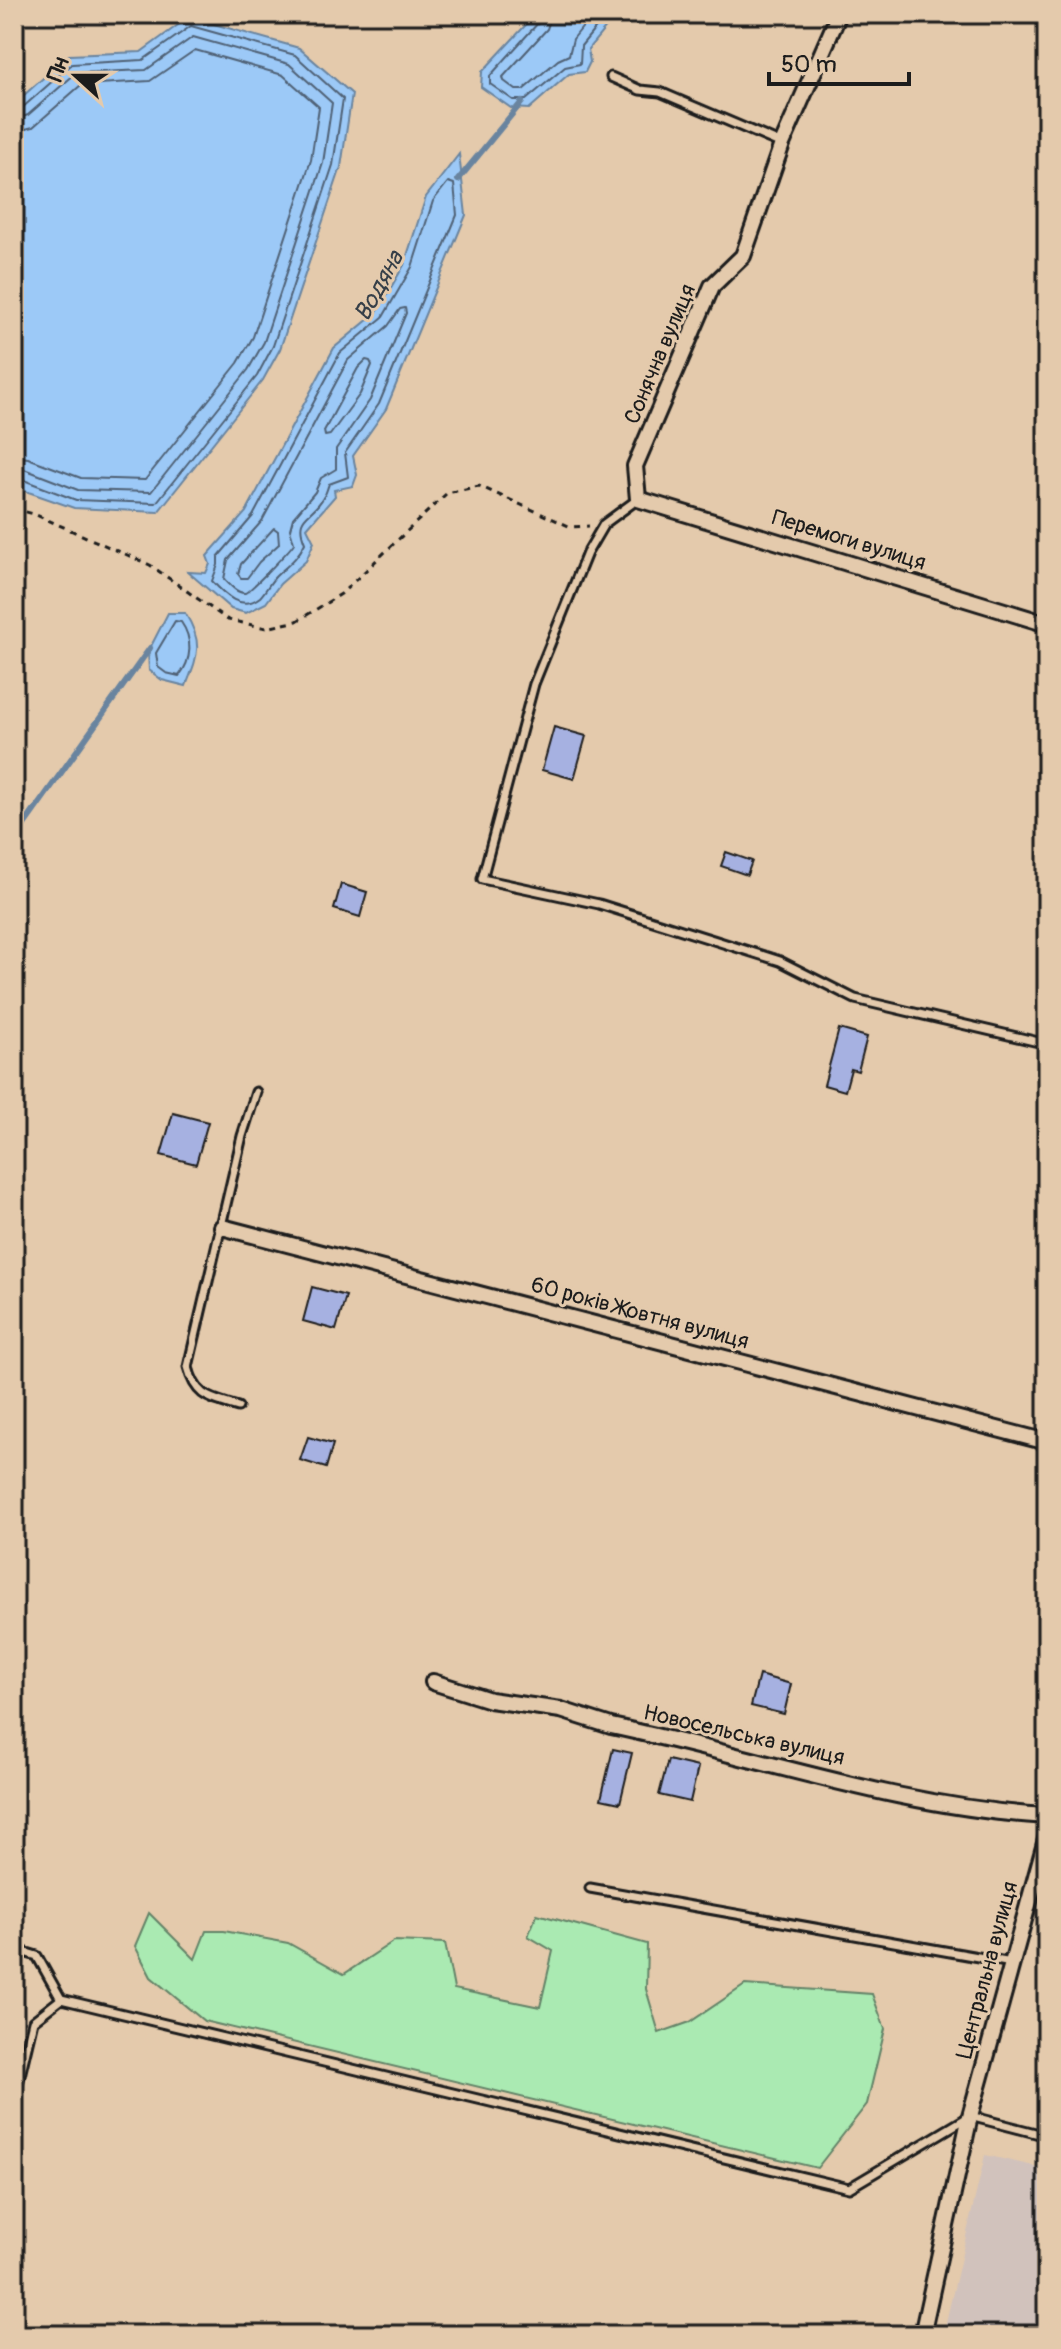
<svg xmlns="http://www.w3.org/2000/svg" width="1061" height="2349" font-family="Pangolin,sans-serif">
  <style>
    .built { fill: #d1c2bc }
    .green { fill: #aaeab2; stroke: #638367; stroke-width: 2 }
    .water { fill: #9cc9f7; stroke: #69849f; stroke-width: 2 }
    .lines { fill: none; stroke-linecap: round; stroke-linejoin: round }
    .shore { stroke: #4f6174; stroke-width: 2 }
    .stream { stroke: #69849f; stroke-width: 6 }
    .building { fill: #a6b1e1; stroke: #1c1c1c; stroke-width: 2 }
    .lane-casing { stroke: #1c1c1c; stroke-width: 13 }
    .street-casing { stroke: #1c1c1c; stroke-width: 20 }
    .path { stroke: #1c1c1c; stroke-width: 3; stroke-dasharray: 6 6; stroke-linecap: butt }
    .lane { stroke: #e4caac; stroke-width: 7 }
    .street { stroke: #e4caac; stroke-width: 14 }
    .labels { text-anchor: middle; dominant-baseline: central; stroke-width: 6; stroke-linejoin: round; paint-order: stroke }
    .street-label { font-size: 22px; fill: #1c1c1c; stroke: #e4caac }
    .water-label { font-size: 24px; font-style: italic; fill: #363f48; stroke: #e4caac }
  </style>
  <rect width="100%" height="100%" fill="#e4caac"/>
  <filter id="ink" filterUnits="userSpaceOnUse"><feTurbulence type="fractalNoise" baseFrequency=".0125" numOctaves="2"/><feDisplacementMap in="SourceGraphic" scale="16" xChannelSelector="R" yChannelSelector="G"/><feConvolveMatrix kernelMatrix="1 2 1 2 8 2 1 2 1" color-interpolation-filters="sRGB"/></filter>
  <g filter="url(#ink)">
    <polygon class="built" points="985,2155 1047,2169 1047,2335 943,2335"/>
    <polygon class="green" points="149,1913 195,1959 206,1931 224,1931 288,1943 344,1974 394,1941 445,1943 454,1989 540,2007 553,1951 528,1936 537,1914 647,1944 646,1989 659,2033 690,2022 745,1985 872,1994 885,2029 867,2104 817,2168 204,2021 151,1977 135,1946"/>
    <g class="water">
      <polygon points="536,14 617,14 588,49 590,62 585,72 569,74 529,109 511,108 481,87 482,72"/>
      <polygon points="189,17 299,48 352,94 341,167 280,349 263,380 158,512 74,508 14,487 14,104 69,55 141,52"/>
      <polygon points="459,154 466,215 386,409 353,456 357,475 353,486 334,490 335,496 307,528 314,542 306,561 280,584 266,603 246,613 231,609 188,572 206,573 210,564 207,556 246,512 334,348 376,313 404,265 426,197"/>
      <path d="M 168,613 L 185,613 C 204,643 198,655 186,686 L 162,680 L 149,670 L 148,652 Z"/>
    </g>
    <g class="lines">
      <g class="shore">
        <polyline points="542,14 539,22 490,76 490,84 513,100 526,100 565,67 580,64 581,46 607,14"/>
        <polyline points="552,14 547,29 503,77 504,81 516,90 523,90 558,60 569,55 573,39 593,14"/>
        <polyline points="14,110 22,108 72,64 143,60 191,26 295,55 343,99 333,165 273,346 257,376 156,503 76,500 21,479 14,479"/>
        <polyline points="14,120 28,115 76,73 146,70 193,37 289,64 332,103 323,163 264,342 248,370 151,492 78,490 24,469 14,468"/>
        <polyline points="14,132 33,127 81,85 150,81 195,50 283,75 319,107 311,160 253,337 238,363 145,480 81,478 28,458 14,456"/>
        <path d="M 448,182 L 454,184 L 457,215 L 379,404 L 345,453 L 348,477 L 329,484 C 327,488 327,492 324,496 C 313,518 293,514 305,543 C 298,558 288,565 276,576 C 270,582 266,591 260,597 C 241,612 225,595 212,581 L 218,565 L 218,557 L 253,516 L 340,353 L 383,317 L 412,267 L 433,201 Z"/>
        <path d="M 405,308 L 406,313 L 370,400 L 336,449 L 336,469 L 321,478 L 315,492 L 293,518 L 290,529 L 294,543 C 292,548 249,592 245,593 C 237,594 229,584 224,579 L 228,560 L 262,521 L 348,360 L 388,326 L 400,309 Z"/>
        <polygon points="366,360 370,361 372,365 360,394 330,435 325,436 324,431 358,368"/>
        <polygon points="274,528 278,531 279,544 259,562 247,578 241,578 238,574 241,564"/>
        <path d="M 175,621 L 181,622 C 193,639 192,660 179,676 L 166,673 L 158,667 L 156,653 Z"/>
      </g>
      <g class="stream">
        <polyline points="458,180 522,102"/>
        <polyline points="14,839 150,648"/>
      </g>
    </g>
    <g class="building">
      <polygon points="554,727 586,736 574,779 542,770"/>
      <polygon points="726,852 752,861 747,875 721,866"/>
      <polygon points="341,884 367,892 360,917 334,909"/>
      <polygon points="839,1029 867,1037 858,1071 851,1069 845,1091 824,1085"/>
      <polygon points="173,1113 208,1122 196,1164 161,1155"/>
      <polygon points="312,1287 346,1296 336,1330 303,1321"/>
      <polygon points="308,1437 333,1444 326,1468 300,1460"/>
      <polygon points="759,1675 791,1684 784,1714 751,1706"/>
      <polygon points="613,1749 632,1753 620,1803 601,1799"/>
      <polygon points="668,1760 698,1767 690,1802 659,1795"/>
    </g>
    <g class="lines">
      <defs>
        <g id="lane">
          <polyline points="611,77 640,90 660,92 782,144"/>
          <polyline points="638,499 604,524 587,553 534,684 482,879 599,904 780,961 855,999 1047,1044"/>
          <polyline points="1044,750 1047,750"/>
          <path d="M 238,1407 C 210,1398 196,1398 188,1367 L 242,1136 L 256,1092"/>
          <polyline points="590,1888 1012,1963"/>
          <polyline points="14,1949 37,1956 61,1999"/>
          <polyline points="14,2101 33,2021 61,1999 849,2188 970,2116 1047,2136"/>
        </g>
        <g id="street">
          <polyline points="839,14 782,144 743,256 712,286 635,466 638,499 1047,624"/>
          <polyline points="222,1227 1047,1442"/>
          <path d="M 433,1682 L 490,1700 L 561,1710 L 611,1726 C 756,1756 899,1808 1047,1816"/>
          <polyline points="922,2335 970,2116 1047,1836"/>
        </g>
      </defs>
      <use href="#lane" class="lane-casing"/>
      <use href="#street" class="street-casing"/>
      <polyline class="path" points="14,509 34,514 150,565 228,620 267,628 297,621 341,594 447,493 479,486 571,527 589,526"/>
      <use href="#lane" class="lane"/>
      <use href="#street" class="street"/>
    </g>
  </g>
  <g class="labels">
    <g class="street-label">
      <text transform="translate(660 354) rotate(-67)">Сонячна вулиця</text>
      <text transform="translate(849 540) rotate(17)">Перемоги вулиця</text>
      <text transform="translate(640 1313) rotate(15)">60 років Жовтня вулиця</text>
      <text transform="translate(744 1735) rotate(13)">Новосельська вулиця</text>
      <text transform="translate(987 1970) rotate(-75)">Центральна вулиця</text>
    </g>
    <g class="water-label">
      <text transform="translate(379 286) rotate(-61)">Водяна</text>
    </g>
  </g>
  <rect width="1061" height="2349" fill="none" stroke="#e4caac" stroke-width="48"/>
  <rect x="24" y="24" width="1013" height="2301" fill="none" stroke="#1c1c1c" stroke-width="3" filter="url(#ink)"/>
  <g transform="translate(76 76) rotate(291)" stroke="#e4caac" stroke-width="6" paint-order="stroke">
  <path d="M0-6L14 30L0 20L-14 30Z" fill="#1c1c1c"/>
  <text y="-12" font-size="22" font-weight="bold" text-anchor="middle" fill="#1c1c1c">Пн</text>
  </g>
  <path d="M769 72v12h140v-12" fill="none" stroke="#1c1c1c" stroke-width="4"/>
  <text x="781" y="72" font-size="24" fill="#1c1c1c" stroke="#e4caac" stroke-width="6" paint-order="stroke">50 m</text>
</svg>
